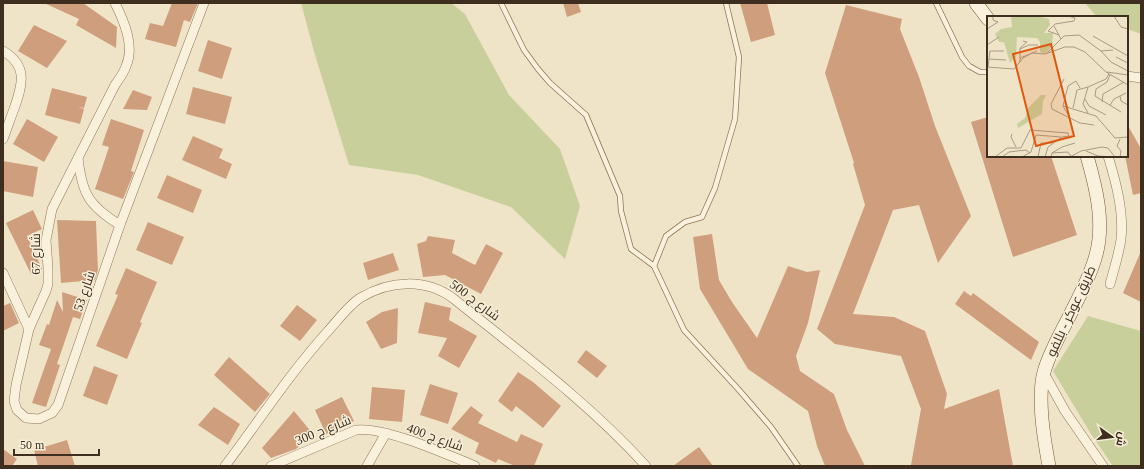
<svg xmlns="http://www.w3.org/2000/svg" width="1144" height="469" font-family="'Times New Roman',Cairo,serif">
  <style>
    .green { fill: #c9cf9b }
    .building { fill: #cf9f7d }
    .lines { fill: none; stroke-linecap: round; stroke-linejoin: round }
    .lane-casing { stroke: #8d765c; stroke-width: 6 }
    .street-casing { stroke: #8d765c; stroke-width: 10 }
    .secondary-casing { stroke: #6f573f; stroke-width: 14 }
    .lane { stroke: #faf1dc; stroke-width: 4.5 }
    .street { stroke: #faf1dc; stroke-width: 9 }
    .secondary { stroke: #faf1dc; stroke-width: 13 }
    .labels { text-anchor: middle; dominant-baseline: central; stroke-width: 3; stroke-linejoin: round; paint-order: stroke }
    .street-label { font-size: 13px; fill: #3d2e20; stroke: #f7eed8 }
    .inset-road { fill: none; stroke: #a89b85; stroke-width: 1 }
    .view { fill: #df570d; fill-opacity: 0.15; stroke: #df570d; stroke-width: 2 }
    .inset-edge { fill: none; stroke: #3d2e20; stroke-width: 2 }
  </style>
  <rect width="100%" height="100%" fill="#f0e4c8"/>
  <g class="green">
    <polygon points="301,3 451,3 465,14 509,95 560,149 580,206 565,259 511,207 418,175 349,165 315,55"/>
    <polygon points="1085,3 1141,3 1141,34 1127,29 1127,17 1097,17"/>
    <polygon points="1088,316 1141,331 1141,466 1113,466 1091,434 1053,371"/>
  </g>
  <g class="building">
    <polygon points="44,3 83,3 117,27 116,48 76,25 79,19"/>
    <polygon points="172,3 198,3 190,22 184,20 176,47 145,39 150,23 163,26"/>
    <polygon points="563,3 578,3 581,12 567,17"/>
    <polygon points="740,3 767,3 775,35 751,42"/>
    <polygon points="846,5 902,19 900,29 919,77 935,126 971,216 938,263 919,205 893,210 853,314 894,317 925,331 947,394 944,409 999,389 1013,466 911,465 921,409 901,356 835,344 817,329 865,205 853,164 854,163 825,73"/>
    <polygon points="34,25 67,41 47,68 18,51"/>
    <polygon points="208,40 232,48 222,79 198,71"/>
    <polygon points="193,87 232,97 225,124 186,114"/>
    <polygon points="52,88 87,97 84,108 78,107 84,109 80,124 45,115"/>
    <polygon points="133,90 152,97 147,110 123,109"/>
    <polygon points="988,117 988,156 1051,156 1077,235 1013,257 971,122"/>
    <polygon points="27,119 58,137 44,162 13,144"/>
    <polygon points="111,119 144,130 131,171 134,172 123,199 95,189 109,147 102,145"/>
    <polygon points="1127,124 1140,147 1141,150 1141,193 1133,195 1125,156 1127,156"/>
    <polygon points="193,136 223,149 219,158 232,164 226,179 182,160"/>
    <polygon points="3,161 38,167 33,197 3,191"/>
    <polygon points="167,175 202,190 193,213 157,198"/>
    <polygon points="33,210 42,229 27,236 42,269 31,274 6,223"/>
    <polygon points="57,220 96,221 98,270 95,280 61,283"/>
    <polygon points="148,222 184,237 172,265 136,250"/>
    <polygon points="712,234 719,280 732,302 757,338 788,266 807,272 820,270 808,323 796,356 800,371 834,394 847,430 865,466 825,466 817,446 808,411 748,369 700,289 693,237"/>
    <polygon points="428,236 455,240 452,253 475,265 486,244 503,253 481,294 445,275 423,277 417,244 426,241"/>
    <polygon points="1141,251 1141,302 1123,293"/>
    <polygon points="393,253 399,270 368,280 363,263"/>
    <polygon points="126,268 157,282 140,322 142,323 127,359 96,346 118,295 115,294"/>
    <polygon points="964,291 971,296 973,293 1039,342 1031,360 955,304"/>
    <polygon points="62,292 87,300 80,319 73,317 57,364 60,365 46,407 32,403 51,349 39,345 47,324 49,325 57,300 63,312"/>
    <polygon points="425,302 451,308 449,320 477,336 459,368 438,356 447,338 418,333"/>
    <polygon points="10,303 19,323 3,331 3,306"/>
    <polygon points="297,305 317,320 300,341 280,326"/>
    <polygon points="398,308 397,343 381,349 366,322 382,312"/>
    <polygon points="586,350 607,366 597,378 577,362"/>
    <polygon points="229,357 270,394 255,412 214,375"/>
    <polygon points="94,366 118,375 107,405 83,396"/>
    <polygon points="518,372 533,382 561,406 543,428 516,406 512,412 498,401"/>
    <polygon points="430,384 458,393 448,424 420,415"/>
    <polygon points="372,387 405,390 402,422 369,419"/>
    <polygon points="342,397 354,421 326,434 315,410"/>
    <polygon points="471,406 483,415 478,423 517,442 521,434 543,444 534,466 515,466 498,459 496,463 475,453 479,443 451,429"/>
    <polygon points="214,407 240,424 228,445 198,425"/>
    <polygon points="294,411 313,434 296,449 271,458 262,448"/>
    <polygon points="67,440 75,466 38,466 34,450"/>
    <polygon points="699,447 713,466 673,466"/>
    <polygon points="3,449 17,459 12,466 3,466"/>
  </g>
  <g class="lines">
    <defs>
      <g id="lane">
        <polyline points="501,3 524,50 538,69 550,83 586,115 620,196 621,211 631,249 654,266"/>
        <polyline points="726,3 739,57 735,119 715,188 702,217 685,222 666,236 654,266 684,330 739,390 771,427 798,466"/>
        <polyline points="936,3 962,57 969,66 980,72 988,72"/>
      </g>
      <g id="street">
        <path d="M 3,51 C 29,66 22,86 14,109 C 10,119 7,129 3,139"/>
        <polyline points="1127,76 1141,78"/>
        <path d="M 1108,156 C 1116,182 1124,212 1121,239 C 1119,254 1114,269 1110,284"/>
        <path d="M 78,158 C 82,194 89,206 120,225"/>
        <polyline points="3,273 29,329 16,385 14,401 17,410 26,418 39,419 52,413 58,405 120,225 204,3"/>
        <path d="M 29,329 L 46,291 L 48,284 L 48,268 L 46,240 L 52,209 L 115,85 C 119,79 124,73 126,66 C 135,46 124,21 115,3"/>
        <polyline points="1044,373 1065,411 1103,466"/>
        <path d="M 225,466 C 259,421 290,373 328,331 C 338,320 348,306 360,298 C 390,280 426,278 454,299 C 520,352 589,403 646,466"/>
        <path d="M 271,466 L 356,430 C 384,426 448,455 475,466"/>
        <polyline points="367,466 386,433"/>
      </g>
      <g id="secondary">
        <polyline points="976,3 988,19"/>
        <path d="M 1049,466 C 1044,439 1037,399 1044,372 C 1049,354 1059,336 1068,319 C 1078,298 1090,278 1096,255 C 1105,223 1096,187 1087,156"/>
      </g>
    </defs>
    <use href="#lane" class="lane-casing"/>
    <use href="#street" class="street-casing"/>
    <use href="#secondary" class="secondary-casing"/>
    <use href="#lane" class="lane"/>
    <use href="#street" class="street"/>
    <use href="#secondary" class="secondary"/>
  </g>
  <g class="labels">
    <g class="street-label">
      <text transform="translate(35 254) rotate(-90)">شارع 67</text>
      <text transform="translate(84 291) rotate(-71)">شارع 53</text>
      <text transform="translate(475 300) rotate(37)">شارع ج 500</text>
      <text transform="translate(1071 311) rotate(-65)">طريق عوكر - بللفو</text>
      <text transform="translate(323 430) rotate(-22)">شارع ج 300</text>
      <text transform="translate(435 437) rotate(20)">شارع ج 400</text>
    </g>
  </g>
  <g transform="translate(987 16)">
    <rect width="141" height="141" fill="#f0e4c8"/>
    <path d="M 24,0 L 50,0 L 62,3 L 63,9 L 57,17 L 66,17 L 65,30 L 58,38 L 53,36 L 53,26 L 50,22 L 30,21 L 29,41 L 23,47 L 17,26 L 12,26 L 8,18 L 14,13 L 25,11 ZM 54,79 L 59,79 L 56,85 L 55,98 L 31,112 L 30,108 L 38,102 L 41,92 Z" fill="#c9cf9b"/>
    <path class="inset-road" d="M 127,0 L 134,11 L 141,13M 67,10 L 74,23M 0,13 L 11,6 L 6,4 L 6,0M 72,19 L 61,15 L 68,8 L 87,5 L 88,2 L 81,0M 106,20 L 141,40M 0,29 L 12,21M 33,33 L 42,29 L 51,29M 126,34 L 114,35 L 124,46 L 141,55M 59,38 L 77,20 L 92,19 L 114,35M 129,41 L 141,47M 33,42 L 50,35M 2,43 L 19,44M 33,46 L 33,32 L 40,26 L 36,25M 0,51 L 27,53 L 36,42 L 45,37 L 58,38 L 78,31 L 87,31 L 98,36 L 119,56 L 141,69M 1,51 L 3,35 L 17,35M 120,56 L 141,59M 123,59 L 120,66 L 109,73 L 108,80 L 134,96M 77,63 L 64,88 L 65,93 L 93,107 L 107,109M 133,80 L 134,85 L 141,89M 98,83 L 102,90 L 119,99M 115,86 L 116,78 L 137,66M 123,89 L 127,83 L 139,77M 76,90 L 109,100 L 128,122 L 141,121M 76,90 L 81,70 L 89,65 L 93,72M 76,90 L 83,102M 86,92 L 90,74 L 101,71M 101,97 L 96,88 L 101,71 L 119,63 L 122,58M 25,118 L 24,121 L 29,131M 133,123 L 130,130 L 134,135 L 133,141M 99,135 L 111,140 L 125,141M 65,137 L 81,136 L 84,140M 8,141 L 20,132 L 34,132 L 43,114 L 81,117 L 82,120 L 75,121 L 61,131 L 58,141M 15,141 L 22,136 L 39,134 L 43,137M 35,141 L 44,136 L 49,119 L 74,121M 51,141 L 54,127 L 66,127M 64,141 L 65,137 L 75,131 L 88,127M 83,141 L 94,135 L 115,131 L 121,132 L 128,141"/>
    <path class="view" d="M 64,28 L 87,120 L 49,130 L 26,38 Z"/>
    <rect width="141" height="141" class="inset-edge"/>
  </g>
  <rect width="1144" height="469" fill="none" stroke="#3d2e20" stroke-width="8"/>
  <g transform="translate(1112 437) rotate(104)" stroke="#f7eed8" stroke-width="3" paint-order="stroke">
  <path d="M0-3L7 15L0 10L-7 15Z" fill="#3d2e20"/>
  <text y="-6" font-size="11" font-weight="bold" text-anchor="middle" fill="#3d2e20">ش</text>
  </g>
  <path d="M14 449v6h85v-6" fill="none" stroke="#3d2e20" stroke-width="2"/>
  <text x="20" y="449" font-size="12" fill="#3d2e20" stroke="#f7eed8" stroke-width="3" paint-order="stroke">50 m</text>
</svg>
